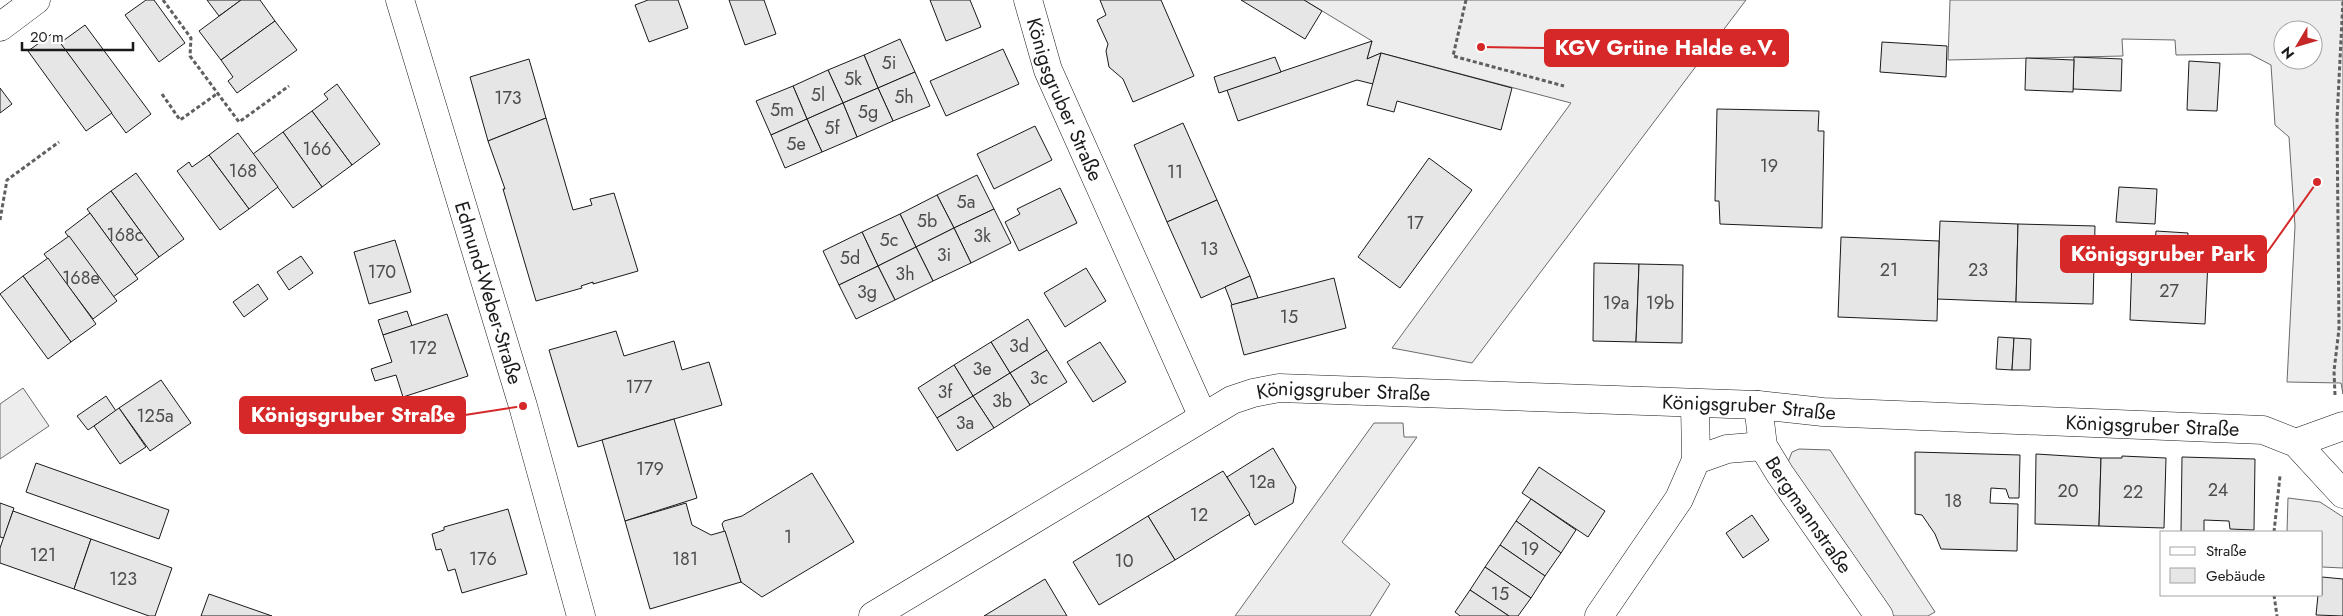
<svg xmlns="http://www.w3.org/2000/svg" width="2343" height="616" font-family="Jost,sans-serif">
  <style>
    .built { fill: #ededed; stroke: #6a6a6a; fill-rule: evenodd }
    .building { fill: #e6e6e6; stroke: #1a1a1a }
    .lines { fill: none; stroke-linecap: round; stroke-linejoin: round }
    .minor-casing { stroke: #1a1a1a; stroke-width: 29 }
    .path { stroke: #5f5f5f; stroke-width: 3; stroke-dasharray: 4 2.5; stroke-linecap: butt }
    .minor { stroke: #fff; stroke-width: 28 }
    .labels { text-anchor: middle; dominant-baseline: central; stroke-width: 4; stroke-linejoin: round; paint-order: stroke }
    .number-label { font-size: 18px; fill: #4d4d4d }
    .street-label { font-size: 20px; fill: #1a1a1a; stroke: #fff }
    .leader { fill: none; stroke: #d62828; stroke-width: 2 }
    .callout-dot { fill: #d62828; stroke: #fff; stroke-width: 2 }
    .callout { fill: #d62828; stroke: #d62828; stroke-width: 2 }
    .callout-label { font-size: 21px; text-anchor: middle; font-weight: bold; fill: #fff }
  </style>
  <rect width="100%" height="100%" fill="#fff"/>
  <g class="built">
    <polygon points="1304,0 1746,0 1472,363 1392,348 1571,103 1381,53 1367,59 1372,41"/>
    <path d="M 1950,0 L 2343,0 L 2343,394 L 2341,383 L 2287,382 L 2295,226 L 2289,137 L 2275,125 L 2271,65 L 2250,54 L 2176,55 L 2175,40 L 2122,39 L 2123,56 L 1948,60 ZM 2283,30 L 2313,30 L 2313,60 L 2283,60 Z"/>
    <polygon points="23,388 49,426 0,459 0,404"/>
    <polygon points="1374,423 1403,423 1404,437 1417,437 1342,542 1390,584 1370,616 1235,616"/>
    <polygon points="1799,449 1830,450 1935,612 1928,616 1891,616 1788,462 1792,452"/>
    <polygon points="2288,498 2320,502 2343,517 2343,568 2322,567 2322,532 2287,532"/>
  </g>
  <g class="building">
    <polygon points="146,0 154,0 185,43 159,62 125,15"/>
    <polygon points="207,0 241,0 219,16"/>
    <polygon points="241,0 260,0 275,21 221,60 199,31"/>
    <polygon points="648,0 678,0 688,28 649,42 635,5"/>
    <polygon points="729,0 764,0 776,34 745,45"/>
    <polygon points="930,0 970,0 981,27 946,41"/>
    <polygon points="1100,0 1161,0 1194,76 1133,102 1123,79 1109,67 1106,51 1108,44 1097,20 1106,15"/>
    <polygon points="1241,0 1304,0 1322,11 1305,39"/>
    <polygon points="275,21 297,50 237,93 228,81 233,77 221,60"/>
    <polygon points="85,25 151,114 126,133 60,43"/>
    <polygon points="53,33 112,113 86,131 28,51"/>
    <polygon points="900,39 915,72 878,88 864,55"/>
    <polygon points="1372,41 1367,59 1381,53 1373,84 1357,80 1238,121 1227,90"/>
    <polygon points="1882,42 1947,46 1946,77 1880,72"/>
    <polygon points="1003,49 1019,84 946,116 930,81"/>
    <polygon points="1381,53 1512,88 1501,130 1397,101 1394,112 1367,105"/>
    <polygon points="864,55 878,88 843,103 828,70"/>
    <polygon points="1275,57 1281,72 1219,93 1214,77"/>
    <polygon points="2074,57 2122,59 2121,91 2073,89"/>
    <polygon points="2026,58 2074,60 2073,92 2025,90"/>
    <polygon points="529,59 546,118 488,141 470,77"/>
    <polygon points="2189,61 2220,63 2217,111 2187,110"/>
    <polygon points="828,70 843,103 807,119 793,86"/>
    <polygon points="915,72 930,106 893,121 878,88"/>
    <polygon points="337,84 380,144 352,165 312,111 328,99 324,94"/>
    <polygon points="793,86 807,119 771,135 756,101"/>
    <polygon points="0,88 12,104 0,113"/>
    <polygon points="878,88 893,121 857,137 843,103"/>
    <polygon points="843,103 857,137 822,152 807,119"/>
    <polygon points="1717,109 1819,111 1818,131 1824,131 1822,228 1720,224 1719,201 1715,201"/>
    <polygon points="312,111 352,165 322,187 283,132"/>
    <polygon points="546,118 573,210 592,205 590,199 614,193 638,271 593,284 593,282 581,286 582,288 536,301 503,189 505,189 488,141"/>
    <polygon points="807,119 822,152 785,168 771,135"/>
    <polygon points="1183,123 1217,200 1167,222 1134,145"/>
    <polygon points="1035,126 1052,160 994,189 977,154"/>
    <polygon points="283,132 322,187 293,208 253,154"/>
    <polygon points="238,133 278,187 249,209 209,155"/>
    <polygon points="209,155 249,209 220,230 177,171 189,162 192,167"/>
    <polygon points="1429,158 1472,190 1400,288 1358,257"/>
    <polygon points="136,173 184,239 159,257 111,191"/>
    <polygon points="977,175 994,209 954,228 937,195"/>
    <polygon points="2119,187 2157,189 2155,224 2116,222"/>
    <polygon points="1060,188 1077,223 1019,251 1005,222 1020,214 1017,209"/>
    <polygon points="111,191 159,257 135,275 87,209"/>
    <polygon points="937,195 954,228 916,247 900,214"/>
    <polygon points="1217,200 1250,276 1201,298 1167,222"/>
    <polygon points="994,209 1011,243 971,263 954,228"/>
    <polygon points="90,213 138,279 113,297 65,232"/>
    <polygon points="900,214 916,247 878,266 862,232"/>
    <polygon points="1940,221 2018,224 2016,302 1937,299"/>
    <polygon points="2018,224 2095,226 2093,304 2016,302"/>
    <polygon points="954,228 971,263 933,281 916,247"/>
    <polygon points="2156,231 2188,233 2187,260 2154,258"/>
    <polygon points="862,232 878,266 839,285 823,251"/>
    <polygon points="69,236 117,301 93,319 44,254"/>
    <polygon points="1841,237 1939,241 1937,321 1838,317"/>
    <polygon points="395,240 411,292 369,304 354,252"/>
    <polygon points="916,247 933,281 895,300 878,266"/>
    <polygon points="301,256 313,273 289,290 277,272"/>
    <polygon points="48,258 96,324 71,342 23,276"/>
    <polygon points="2132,258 2208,261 2205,324 2130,320"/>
    <polygon points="1594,263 1639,264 1636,342 1593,341"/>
    <polygon points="1639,264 1683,265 1682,343 1636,342"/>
    <polygon points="878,266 895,300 856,319 839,285"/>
    <polygon points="1086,268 1106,301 1065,327 1044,293"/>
    <polygon points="23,276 71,342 48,359 0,294"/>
    <polygon points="1250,276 1258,298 1232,305 1225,287"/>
    <polygon points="1334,278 1346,328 1244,355 1231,305"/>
    <polygon points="258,284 268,299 244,317 233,302"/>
    <polygon points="407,311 412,326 383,335 378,320"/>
    <polygon points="447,314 468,376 403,397 396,375 375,381 371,369 392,362 383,335"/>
    <polygon points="1028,319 1047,350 1010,373 991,342"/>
    <polygon points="616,331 624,356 674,341 682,370 709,362 722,405 578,447 549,350"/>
    <polygon points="1998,337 2014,338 2012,370 1996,369"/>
    <polygon points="2014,338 2031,339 2030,370 2012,370"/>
    <polygon points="991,342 1010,373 973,396 954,365"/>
    <polygon points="1100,342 1126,382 1093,402 1067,362"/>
    <polygon points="1047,350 1067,382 1030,405 1010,373"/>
    <polygon points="954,365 973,396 937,418 918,388"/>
    <polygon points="1010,373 1030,405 994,428 973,396"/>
    <polygon points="161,380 191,423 150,451 119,408"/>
    <polygon points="106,396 116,411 88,430 77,416"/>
    <polygon points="973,396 994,428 957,451 937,418"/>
    <polygon points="119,408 146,447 120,464 94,426"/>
    <polygon points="674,419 697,498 625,521 602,440"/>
    <polygon points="1273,448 1296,487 1293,503 1255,525 1227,477"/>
    <polygon points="1915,452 2020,455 2019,498 2009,498 2006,489 1991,488 1990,503 2018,504 2017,551 1941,549 1935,534 1922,515 1915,514"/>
    <polygon points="2036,454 2101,458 2099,526 2035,524"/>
    <polygon points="2122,456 2166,458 2164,528 2099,526 2101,458 2122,458"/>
    <polygon points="2182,457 2255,459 2254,530 2230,529 2229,521 2204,520 2204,532 2181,532"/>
    <polygon points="36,463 169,510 159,539 26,492"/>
    <polygon points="1539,467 1605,511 1588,537 1522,493"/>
    <polygon points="1223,471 1250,514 1175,560 1148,516"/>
    <polygon points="812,473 854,542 762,597 741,582 722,524 724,521 742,516"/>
    <polygon points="1531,499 1576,530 1561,553 1516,521"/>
    <polygon points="0,503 14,508 4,538 0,537"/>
    <polygon points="686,503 692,525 711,535 725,531 741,582 650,609 625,521"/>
    <polygon points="508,509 527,574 462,593 455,569 448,571 441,549 436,550 432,534 444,530 444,527"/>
    <polygon points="13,511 91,539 74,589 0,563 0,548"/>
    <polygon points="1752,515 1769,540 1743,558 1726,533"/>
    <polygon points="1148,516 1175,560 1099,605 1073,562"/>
    <polygon points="1516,521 1561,553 1545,576 1500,545"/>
    <polygon points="91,539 172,568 155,616 149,616 74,589"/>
    <polygon points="1500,545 1545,576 1531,598 1485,567"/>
    <polygon points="1485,567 1531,598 1518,616 1509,616 1470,590"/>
    <polygon points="2322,577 2343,579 2343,616 2316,615 2318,595 2322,595"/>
    <polygon points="1045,579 1067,616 984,616"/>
    <polygon points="1470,590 1509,616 1460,616 1455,612"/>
    <polygon points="209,594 272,616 201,616"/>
  </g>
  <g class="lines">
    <defs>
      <g id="minor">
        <path id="s1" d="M 400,0 L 523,406 L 581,616"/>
        <path id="s2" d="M 1028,0 L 1048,70 L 1203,417"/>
        <polyline points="0,27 36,0"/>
        <path id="s3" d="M 1758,405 L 1763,446 L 1780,474 L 1879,616"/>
        <polyline points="2296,443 2343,426"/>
        <polyline points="1696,460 1727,449 1763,446"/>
        <path id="s4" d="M 873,616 L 1232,400 L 1253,393 L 1279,388 L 1758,405 L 1823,412 L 2263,430 L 2296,443 L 2343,494"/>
        <polyline points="1599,616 1679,499 1696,460 1695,404"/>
      </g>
    </defs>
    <use href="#minor" class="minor-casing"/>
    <g class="path">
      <polyline points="163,0 191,38 190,56 239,122 289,86"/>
      <polyline points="1466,0 1453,56 1564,86"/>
      <polyline points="162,94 180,120 218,93"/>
      <polyline points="0,220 7,180 59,142"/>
      <polyline points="2335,395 2334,371 2339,329 2337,119 2343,0"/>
      <polyline points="2274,532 2280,476"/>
      <polyline points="2274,595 2277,616"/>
    </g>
    <use href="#minor" class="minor"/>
  </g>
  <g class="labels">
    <g class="number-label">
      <text x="889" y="63">5i</text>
      <text x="853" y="79">5k</text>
      <text x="818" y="95">5l</text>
      <text x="904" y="97">5h</text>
      <text x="508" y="98">173</text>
      <text x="782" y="110">5m</text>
      <text x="868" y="112">5g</text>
      <text x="832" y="128">5f</text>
      <text x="796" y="144">5e</text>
      <text x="317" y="149">166</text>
      <text x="1769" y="166">19</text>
      <text x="243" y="171">168</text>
      <text x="1175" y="172">11</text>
      <text x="966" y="202">5a</text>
      <text x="927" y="221">5b</text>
      <text x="1415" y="223">17</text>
      <text x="125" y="235">168c</text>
      <text x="982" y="236">3k</text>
      <text x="889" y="240">5c</text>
      <text x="1209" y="249">13</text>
      <text x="944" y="255">3i</text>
      <text x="850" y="258">5d</text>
      <text x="1889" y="270">21</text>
      <text x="1978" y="270">23</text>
      <text x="382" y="272">170</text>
      <text x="905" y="274">3h</text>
      <text x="81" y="278">168e</text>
      <text x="2169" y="291">27</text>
      <text x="867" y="292">3g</text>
      <text x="1616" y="303">19a</text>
      <text x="1660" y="303">19b</text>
      <text x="1289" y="317">15</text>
      <text x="1019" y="346">3d</text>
      <text x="423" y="348">172</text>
      <text x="982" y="369">3e</text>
      <text x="1039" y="378">3c</text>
      <text x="639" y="387">177</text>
      <text x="945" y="392">3f</text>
      <text x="1002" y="401">3b</text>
      <text x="155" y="416">125a</text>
      <text x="965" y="423">3a</text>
      <text x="650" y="469">179</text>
      <text x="1262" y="482">12a</text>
      <text x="2218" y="490">24</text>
      <text x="2068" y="491">20</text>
      <text x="2133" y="492">22</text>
      <text x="1953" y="501">18</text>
      <text x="1199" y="515">12</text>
      <text x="788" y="537">1</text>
      <text x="1530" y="549">19</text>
      <text x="43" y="555">121</text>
      <text x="483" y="559">176</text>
      <text x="685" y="559">181</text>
      <text x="1124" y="561">10</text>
      <text x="123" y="579">123</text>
      <text x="1500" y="594">15</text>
    </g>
    <g class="street-label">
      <text stroke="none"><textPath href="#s2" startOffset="106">Königsgruber Straße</textPath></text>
      <text stroke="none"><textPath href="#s1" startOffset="306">Edmund-Weber-Straße</textPath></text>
      <text stroke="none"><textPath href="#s4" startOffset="532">Königsgruber Straße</textPath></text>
      <text stroke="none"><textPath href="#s4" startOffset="938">Königsgruber Straße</textPath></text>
      <text stroke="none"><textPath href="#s4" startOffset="1342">Königsgruber Straße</textPath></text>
      <text stroke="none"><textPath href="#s3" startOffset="124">Bergmannstraße</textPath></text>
    </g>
  </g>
  <path class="leader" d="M1481 47L1545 48M2317 182L2266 254M523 406L465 415"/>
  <g class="callout-dot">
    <circle cx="1481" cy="47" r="5"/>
    <circle cx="2317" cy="182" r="5"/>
    <circle cx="523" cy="406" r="5"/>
  </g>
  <g class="callout">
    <rect x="1545" y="30" width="243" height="36" rx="5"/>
    <rect x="2061" y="236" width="205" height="36" rx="5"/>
    <rect x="240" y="397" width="225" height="36" rx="5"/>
  </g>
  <g class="callout-label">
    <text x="1666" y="55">KGV Grüne Halde e.V.</text>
    <text x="2163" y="261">Königsgruber Park</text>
    <text x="353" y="422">Königsgruber Straße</text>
  </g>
  <rect x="2160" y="531" width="162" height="65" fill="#ffffff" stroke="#a3a3a3"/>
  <rect x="2170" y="547" width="25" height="8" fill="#ffffff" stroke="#a3a3a3"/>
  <text x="2206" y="556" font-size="15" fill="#1a1a1a">Straße</text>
  <rect x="2170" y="568" width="25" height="15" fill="#e6e6e6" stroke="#a3a3a3"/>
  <text x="2206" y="581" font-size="15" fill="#1a1a1a">Gebäude</text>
  <g transform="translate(2298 45) rotate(232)"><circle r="24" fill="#ffffff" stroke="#a3a3a3"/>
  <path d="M0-4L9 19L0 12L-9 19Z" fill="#c62828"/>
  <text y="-8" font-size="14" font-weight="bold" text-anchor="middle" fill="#1a1a1a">N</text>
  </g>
  <path d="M22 42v8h111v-8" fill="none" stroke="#1a1a1a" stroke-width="2.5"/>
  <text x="30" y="42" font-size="15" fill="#1a1a1a" stroke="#ffffff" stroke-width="4" paint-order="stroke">20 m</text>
</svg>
